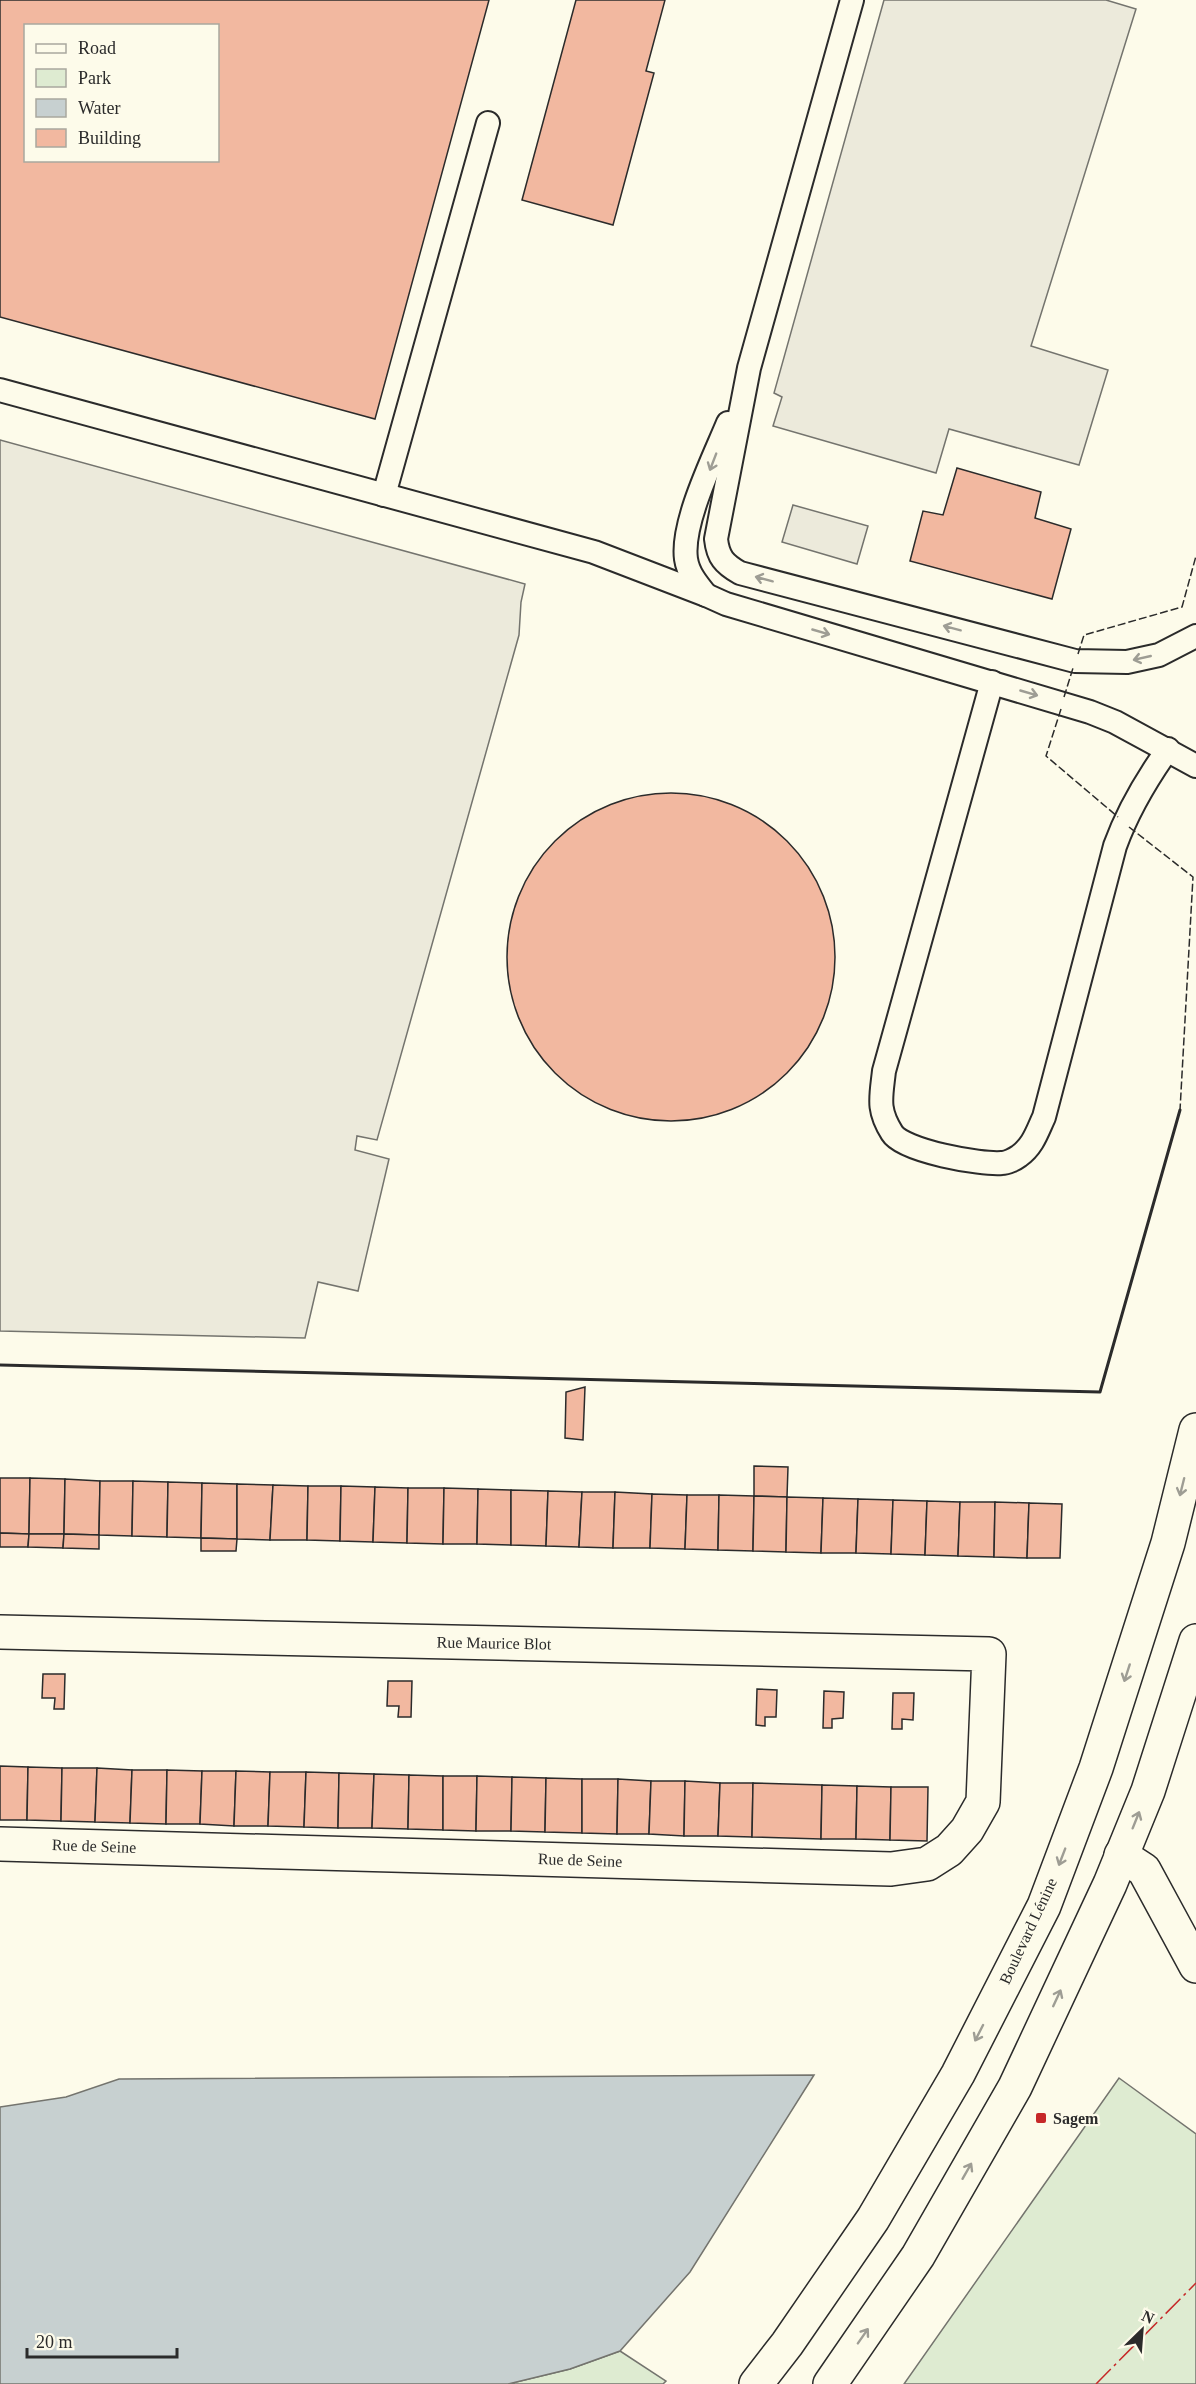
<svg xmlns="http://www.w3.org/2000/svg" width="1196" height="2384" font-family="Georgia,serif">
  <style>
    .green { fill: #deebd1; stroke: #74746e; stroke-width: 1.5 }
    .parking { fill: #eceadb; stroke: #74746e; stroke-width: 1.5 }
    .water { fill: #c7d0d0; stroke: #74746e; stroke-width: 1.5 }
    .building { fill: #f2b8a0; stroke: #2b2b2b; stroke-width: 1.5; fill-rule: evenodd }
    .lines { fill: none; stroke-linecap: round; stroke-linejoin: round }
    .service-casing { stroke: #2b2b2b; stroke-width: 26 }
    .minor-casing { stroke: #2b2b2b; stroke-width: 36 }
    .primary-casing { stroke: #2b2b2b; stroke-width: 36 }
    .service { stroke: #fdfbea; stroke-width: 22 }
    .minor { stroke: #fdfbea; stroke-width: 33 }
    .primary { stroke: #fdfbea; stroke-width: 33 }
    .fence { stroke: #2b2b2b; stroke-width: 1.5; stroke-dasharray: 8 3; stroke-linecap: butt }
    .wall { stroke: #2b2b2b; stroke-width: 3 }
    .power { stroke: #c62828; stroke-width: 1.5; stroke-dasharray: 21 4.5 3 4.5; stroke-linecap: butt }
    .oneway { stroke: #9e9d94 }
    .poi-dot { fill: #c62828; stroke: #fdfbea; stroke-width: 2 }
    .labels { text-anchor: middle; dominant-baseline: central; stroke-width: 4.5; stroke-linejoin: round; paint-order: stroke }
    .street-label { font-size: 16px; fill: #2b2b2b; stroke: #fdfbea }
    .poi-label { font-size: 16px; font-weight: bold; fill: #2b2b2b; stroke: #fdfbea; text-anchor: start }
  </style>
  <rect width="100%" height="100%" fill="#fdfbea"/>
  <g class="green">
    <polygon points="1119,2078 1196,2134 1196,2384 904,2384"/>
    <polygon points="620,2351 666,2381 663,2384 508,2384 570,2369"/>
  </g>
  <g class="parking">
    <polygon points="884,0 1106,0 1136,9 1031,346 1108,370 1079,465 949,429 936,473 773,426 782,397 774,393"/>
    <polygon points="0,440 525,584 521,602 519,635 377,1140 357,1136 355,1150 389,1159 358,1291 318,1282 305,1338 0,1331"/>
    <polygon points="793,505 868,526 857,564 782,542"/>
  </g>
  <polygon class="water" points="814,2075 690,2272 620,2351 570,2369 508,2384 0,2384 0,2107 66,2097 119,2079"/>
  <g class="building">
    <path d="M 0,0 L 489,0 L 375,419 L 0,317 ZM 26,26 L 218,26 L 218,160 L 26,160 Z"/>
    <polygon points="576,0 665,0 646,71 654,73 613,225 522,200"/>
    <polygon points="957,468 1041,492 1035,518 1071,529 1052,599 910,561 923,511 943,515"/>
    <circle cx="671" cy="957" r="164"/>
    <polygon points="585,1387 583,1440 565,1438 566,1392"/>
    <polygon points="754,1466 788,1467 787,1497 754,1496"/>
    <polygon points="0,1478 30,1478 29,1534 0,1533"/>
    <polygon points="30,1478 65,1479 64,1534 29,1534"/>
    <polygon points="65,1479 100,1481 99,1535 64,1534"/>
    <polygon points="100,1481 133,1481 132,1536 99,1535"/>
    <polygon points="133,1481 168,1482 167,1537 132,1536"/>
    <polygon points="168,1482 202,1483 201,1538 167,1537"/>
    <polygon points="202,1483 237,1484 237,1539 201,1538"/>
    <polygon points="237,1484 273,1485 270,1540 237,1539"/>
    <polygon points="273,1485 308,1486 307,1540 270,1540"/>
    <polygon points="308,1486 341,1486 340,1541 307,1540"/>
    <polygon points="341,1486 375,1487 373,1542 340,1541"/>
    <polygon points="375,1487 408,1488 407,1543 373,1542"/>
    <polygon points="408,1488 444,1488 443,1544 407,1543"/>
    <polygon points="444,1488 478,1489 477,1544 443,1544"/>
    <polygon points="478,1489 511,1490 511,1545 477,1544"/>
    <polygon points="511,1490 548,1491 546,1546 511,1545"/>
    <polygon points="548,1491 582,1492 579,1547 546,1546"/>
    <polygon points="582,1492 615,1492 613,1548 579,1547"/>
    <polygon points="615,1492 652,1494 650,1548 613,1548"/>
    <polygon points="652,1494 687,1495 685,1549 650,1548"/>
    <polygon points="687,1495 719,1495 718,1550 685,1549"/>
    <polygon points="719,1495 754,1496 753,1551 718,1550"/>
    <polygon points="754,1496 787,1497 786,1552 753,1551"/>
    <polygon points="787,1497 823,1498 821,1553 786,1552"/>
    <polygon points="823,1498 858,1499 856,1553 821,1553"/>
    <polygon points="858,1499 893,1500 891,1554 856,1553"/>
    <polygon points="893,1500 927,1501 925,1555 891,1554"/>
    <polygon points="927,1501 960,1502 958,1556 925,1555"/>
    <polygon points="960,1502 995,1502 994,1557 958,1556"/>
    <polygon points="995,1502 1029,1503 1027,1558 994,1557"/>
    <polygon points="1029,1503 1062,1504 1060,1558 1027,1558"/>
    <polygon points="0,1533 29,1534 28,1547 0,1547"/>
    <polygon points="29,1534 64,1534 63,1548 28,1547"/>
    <polygon points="64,1534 99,1535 99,1549 63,1548"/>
    <polygon points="201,1538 237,1539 236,1551 201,1551"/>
    <polygon points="43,1674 65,1674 64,1709 54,1709 55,1698 42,1698"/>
    <polygon points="388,1681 412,1681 411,1717 398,1717 399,1706 387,1706"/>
    <polygon points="757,1689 777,1690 776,1717 765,1717 765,1726 756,1725"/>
    <polygon points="824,1691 844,1692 843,1718 832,1719 832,1728 823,1728"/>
    <polygon points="893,1693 914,1693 913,1720 902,1719 902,1729 892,1729"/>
    <polygon points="0,1766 28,1767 27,1820 0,1820"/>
    <polygon points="28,1767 62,1768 61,1821 27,1820"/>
    <polygon points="62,1768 97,1768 95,1822 61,1821"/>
    <polygon points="97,1768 132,1770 130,1823 95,1822"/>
    <polygon points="132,1770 167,1770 166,1824 130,1823"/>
    <polygon points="167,1770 202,1771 200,1824 166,1824"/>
    <polygon points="202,1771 236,1771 234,1826 200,1824"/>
    <polygon points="236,1771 270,1772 268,1826 234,1826"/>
    <polygon points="270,1772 306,1772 304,1827 268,1826"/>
    <polygon points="306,1772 339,1773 338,1828 304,1827"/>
    <polygon points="339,1773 374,1774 372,1828 338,1828"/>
    <polygon points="374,1774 409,1775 408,1829 372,1828"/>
    <polygon points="409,1775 443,1776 443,1830 408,1829"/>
    <polygon points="443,1776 477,1776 476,1831 443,1830"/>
    <polygon points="477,1776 512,1777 511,1831 476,1831"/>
    <polygon points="512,1777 546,1778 545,1832 511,1831"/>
    <polygon points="546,1778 582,1779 582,1833 545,1832"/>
    <polygon points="582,1779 618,1779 617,1834 582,1833"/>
    <polygon points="618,1779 651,1781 649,1834 617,1834"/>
    <polygon points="651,1781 685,1781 684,1836 649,1834"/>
    <polygon points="685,1781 720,1783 718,1836 684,1836"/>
    <polygon points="720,1783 753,1783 752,1837 718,1836"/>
    <polygon points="753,1783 822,1785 821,1839 752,1837"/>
    <polygon points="822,1785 857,1786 856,1839 821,1839"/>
    <polygon points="857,1786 891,1787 890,1840 856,1839"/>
    <polygon points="891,1787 928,1787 927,1841 890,1840"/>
  </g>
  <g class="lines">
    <defs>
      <g id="service">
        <path d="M 852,0 L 749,368 L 716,539 C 718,557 724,564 740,573 L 1075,661 L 1127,662 L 1159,655 L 1196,636"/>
        <polyline points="0,390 594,552 706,595 726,604 1090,712 1115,722 1196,766"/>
        <polyline points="384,495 488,123"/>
        <path d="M 706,595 C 697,584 688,573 686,559 C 681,523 714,457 728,423"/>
        <path d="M 992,682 L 884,1071 C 881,1098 877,1109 892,1133 C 903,1151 981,1165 1002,1163 C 1007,1163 1015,1159 1019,1156 C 1033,1146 1037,1132 1044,1117 L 1115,846 C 1128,810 1146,780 1168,749"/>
      </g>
      <g id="minor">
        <polyline points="0,1632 989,1654 983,1802 967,1830 949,1850 927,1864 891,1869 0,1844"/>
        <polyline points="1121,1855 1144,1870 1196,1966"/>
      </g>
      <g id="primary">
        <polyline points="756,2384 787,2344 873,2219 958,2074 1044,1906 1096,1768 1168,1543 1196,1430"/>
        <polyline points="830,2384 918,2256 1015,2087 1110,1884 1148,1791 1196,1641"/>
      </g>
    </defs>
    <use href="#service" class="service-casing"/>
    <use href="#minor" class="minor-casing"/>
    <use href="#primary" class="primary-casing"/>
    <use href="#service" class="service"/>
    <use href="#minor" class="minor"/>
    <use href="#primary" class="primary"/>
    <g class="fence">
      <polyline points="1078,654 1084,635 1182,607 1196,556"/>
      <polyline points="1064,697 1073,668"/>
      <polyline points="1061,709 1046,756 1118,817"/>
      <polyline points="1129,827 1193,877 1180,1110"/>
    </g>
    <polyline class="wall" points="0,1365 1100,1392 1180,1110"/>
    <polyline class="power" points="1096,2384 1196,2283"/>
  </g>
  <defs><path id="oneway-shaft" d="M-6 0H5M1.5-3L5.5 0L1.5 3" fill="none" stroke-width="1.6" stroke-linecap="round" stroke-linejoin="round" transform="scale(1.5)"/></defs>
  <g class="oneway">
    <use href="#oneway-shaft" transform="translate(713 462) rotate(111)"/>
    <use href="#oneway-shaft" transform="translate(764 579) rotate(-165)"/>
    <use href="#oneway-shaft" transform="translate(952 628) rotate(-165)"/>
    <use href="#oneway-shaft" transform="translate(821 632) rotate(16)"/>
    <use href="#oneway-shaft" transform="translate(1142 658) rotate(167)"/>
    <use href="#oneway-shaft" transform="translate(1029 693) rotate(16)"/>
    <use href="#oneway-shaft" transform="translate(1182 1487) rotate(104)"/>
    <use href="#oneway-shaft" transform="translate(1127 1673) rotate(108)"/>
    <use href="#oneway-shaft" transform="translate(1136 1820) rotate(-68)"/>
    <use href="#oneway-shaft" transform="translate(1062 1857) rotate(111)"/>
    <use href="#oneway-shaft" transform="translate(1057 1998) rotate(-65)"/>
    <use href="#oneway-shaft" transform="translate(979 2033) rotate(117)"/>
    <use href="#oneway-shaft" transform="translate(967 2171) rotate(-60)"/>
    <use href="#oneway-shaft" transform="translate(863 2336) rotate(-55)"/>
  </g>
  <rect class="poi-dot" x="1035" y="2112" width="12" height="12" rx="3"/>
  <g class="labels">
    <g class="street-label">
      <text transform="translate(494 1643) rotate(1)">Rue Maurice Blot</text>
      <text transform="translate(94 1846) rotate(2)">Rue de Seine</text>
      <text transform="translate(580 1860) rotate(2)">Rue de Seine</text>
      <text transform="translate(1028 1931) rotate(-65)">Boulevard Lénine</text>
    </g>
    <g class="poi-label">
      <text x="1053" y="2118">Sagem</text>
    </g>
  </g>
  <rect x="24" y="24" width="195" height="138" fill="#fdfbea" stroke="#a9a89e" stroke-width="1.5"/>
  <rect x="36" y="44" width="30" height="9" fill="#fdfbea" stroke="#a9a89e" stroke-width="1.5"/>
  <text x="78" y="54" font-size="18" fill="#2b2b2b">Road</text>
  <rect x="36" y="69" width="30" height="18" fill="#deebd1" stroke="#a9a89e" stroke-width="1.5"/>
  <text x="78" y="84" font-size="18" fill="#2b2b2b">Park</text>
  <rect x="36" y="99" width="30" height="18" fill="#c7d0d0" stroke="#a9a89e" stroke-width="1.5"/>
  <text x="78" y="114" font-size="18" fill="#2b2b2b">Water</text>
  <rect x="36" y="129" width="30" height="18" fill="#f2b8a0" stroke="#a9a89e" stroke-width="1.5"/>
  <text x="78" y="144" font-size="18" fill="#2b2b2b">Building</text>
  <g transform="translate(1142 2330) rotate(25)" stroke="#fdfbea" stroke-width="4.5" paint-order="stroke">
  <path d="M0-4.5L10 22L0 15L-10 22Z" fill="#2b2b2b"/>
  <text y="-9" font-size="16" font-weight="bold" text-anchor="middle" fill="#2b2b2b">N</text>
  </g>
  <path d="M27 2348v9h150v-9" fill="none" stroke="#2b2b2b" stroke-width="3"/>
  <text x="36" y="2348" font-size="18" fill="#2b2b2b" stroke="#fdfbea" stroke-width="4.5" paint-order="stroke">20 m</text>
</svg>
